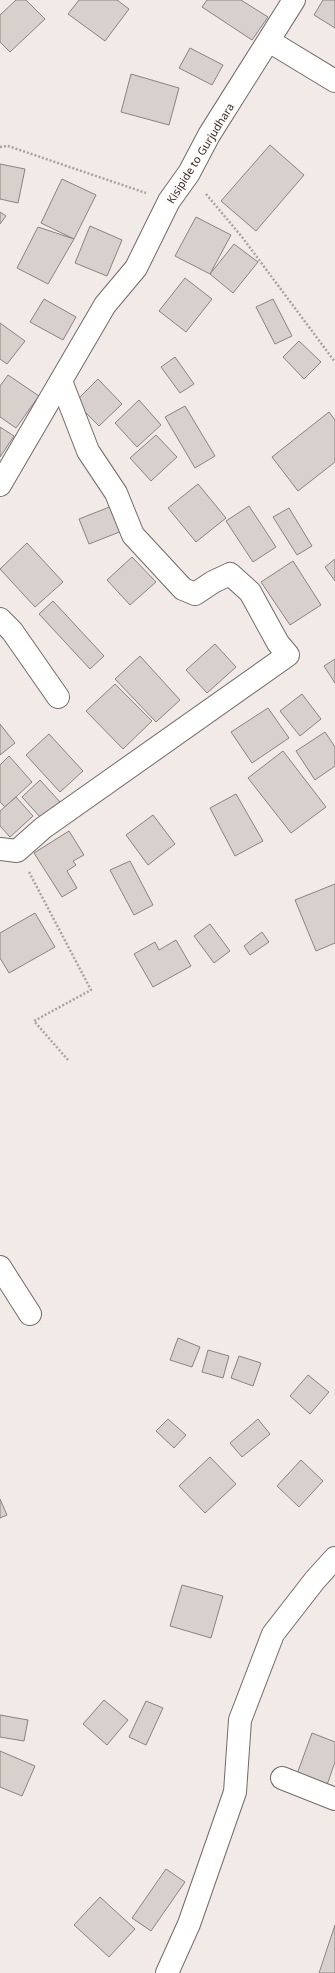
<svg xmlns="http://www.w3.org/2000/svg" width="335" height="1973" font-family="'Noto Sans',sans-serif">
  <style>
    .building { fill: #d8d0cc; stroke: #8a837f }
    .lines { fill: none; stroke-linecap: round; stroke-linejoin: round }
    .minor-casing { stroke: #726b68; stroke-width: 24 }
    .path { stroke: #a9a3a0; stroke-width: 2.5; stroke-dasharray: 2 2; stroke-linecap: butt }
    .minor { stroke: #fff; stroke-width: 22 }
    .labels { text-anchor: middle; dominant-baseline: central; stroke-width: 3; stroke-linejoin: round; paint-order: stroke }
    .street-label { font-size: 11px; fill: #302d2b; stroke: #fff8f5 }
  </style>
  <rect width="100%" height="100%" fill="#f2eae7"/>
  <g class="building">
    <polygon points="16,0 26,0 45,19 10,52 0,42 0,15"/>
    <polygon points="79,0 117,0 129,9 105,41 68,14"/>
    <polygon points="207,0 241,0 268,17 252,40 202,7"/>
    <polygon points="323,0 335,0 335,28 314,15"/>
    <polygon points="190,48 223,65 212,85 179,68"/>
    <polygon points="131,74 179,88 169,125 121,112"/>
    <polygon points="270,145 304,175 256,231 221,201"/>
    <polygon points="0,164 25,169 18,203 0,199"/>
    <polygon points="62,179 96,195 74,239 41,223"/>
    <polygon points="0,212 6,216 0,224"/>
    <polygon points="196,217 231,235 210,274 175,256"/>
    <polygon points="90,226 122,240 107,276 75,263"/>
    <polygon points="38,227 74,239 48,284 17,268"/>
    <polygon points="234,244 258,262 233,293 210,274"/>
    <polygon points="185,278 212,299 186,332 159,311"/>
    <polygon points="44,299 76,317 63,340 30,322"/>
    <polygon points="273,299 292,336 275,344 256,307"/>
    <polygon points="0,323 25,341 7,364 0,359"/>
    <polygon points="299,341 321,362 304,379 283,357"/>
    <polygon points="175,357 194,384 180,393 161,367"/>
    <polygon points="8,375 39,396 16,428 0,417 0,386"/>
    <polygon points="98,379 122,404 99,426 75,402"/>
    <polygon points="139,400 161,425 137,447 115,423"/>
    <polygon points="185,406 215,456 195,468 165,417"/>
    <polygon points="329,412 335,420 335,462 298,491 272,457"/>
    <polygon points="0,427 14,436 0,457"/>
    <polygon points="156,435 177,457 151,481 130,458"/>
    <polygon points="198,484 226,518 196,542 168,508"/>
    <polygon points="112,506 122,531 89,544 79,519"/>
    <polygon points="249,506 276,547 253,562 226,521"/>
    <polygon points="289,508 312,546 297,555 273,517"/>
    <polygon points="27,543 63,582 35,607 0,569"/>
    <polygon points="132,557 156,582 130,605 107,580"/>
    <polygon points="335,559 335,581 325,567"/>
    <polygon points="293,561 321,605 290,625 261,582"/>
    <polygon points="53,601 104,656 90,669 39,614"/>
    <polygon points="215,644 236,667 207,693 186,670"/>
    <polygon points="140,656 180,700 156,722 115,679"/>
    <polygon points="335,659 335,683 324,666"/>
    <polygon points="115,684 152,721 123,749 86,711"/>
    <polygon points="302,694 321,719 300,736 280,711"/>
    <polygon points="268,708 289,738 252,763 231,732"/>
    <polygon points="0,724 15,743 0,755"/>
    <polygon points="325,732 335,747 335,766 315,780 296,751"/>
    <polygon points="49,734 83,771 60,792 26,755"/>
    <polygon points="283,751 326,807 291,833 248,778"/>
    <polygon points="9,756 32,782 5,807 0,802 0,765"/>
    <polygon points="40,780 60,802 41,818 22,797"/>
    <polygon points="236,794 263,841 235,856 210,808"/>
    <polygon points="16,797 33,816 10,837 0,826 0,811"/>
    <polygon points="153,815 175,844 148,865 126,835"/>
    <polygon points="69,831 84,855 73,861 76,865 67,871 77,888 62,897 34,853"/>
    <polygon points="130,861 153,905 134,915 110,870"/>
    <polygon points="335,884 335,943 316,951 295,900"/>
    <polygon points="35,913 55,947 9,973 0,958 0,933"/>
    <polygon points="210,924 230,951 214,963 194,936"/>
    <polygon points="262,932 269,942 250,955 244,946"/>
    <polygon points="176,940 191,966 153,987 134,954 155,942 159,950"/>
    <polygon points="178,1338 200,1347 192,1367 170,1360"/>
    <polygon points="208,1350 229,1356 223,1378 202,1372"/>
    <polygon points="239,1356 261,1363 253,1386 231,1378"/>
    <polygon points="308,1375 329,1392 310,1414 290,1396"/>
    <polygon points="168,1419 186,1435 174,1448 156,1431"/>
    <polygon points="258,1419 270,1434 242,1457 230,1443"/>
    <polygon points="210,1457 236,1484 205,1513 179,1486"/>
    <polygon points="301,1460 323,1481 299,1507 277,1486"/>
    <polygon points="0,1499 7,1515 0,1518"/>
    <polygon points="182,1585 223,1596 211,1638 170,1626"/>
    <polygon points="104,1700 128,1720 107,1745 83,1724"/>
    <polygon points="146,1701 163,1708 146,1745 129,1737"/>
    <polygon points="0,1715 28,1720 24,1741 0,1737"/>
    <polygon points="312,1733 335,1742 335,1762 327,1785 297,1774"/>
    <polygon points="0,1751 35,1766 22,1796 0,1787"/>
    <polygon points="166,1869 185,1882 151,1931 132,1918"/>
    <polygon points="100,1897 135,1929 109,1957 74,1925"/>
    <polygon points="335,1925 335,1973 319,1973"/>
  </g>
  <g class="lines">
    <defs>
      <g id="minor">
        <polyline points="269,41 335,81"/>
        <polyline points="0,485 105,305 136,268 169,201 189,173 209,135 294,0"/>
        <polyline points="0,619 12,631 58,697"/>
        <polyline points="0,849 17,851 43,828 288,655 278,643 250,592 230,574 213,582 195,594 183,589 133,535 116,493 88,451 61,381"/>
        <polyline points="0,1267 30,1314"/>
        <polyline points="282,1778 335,1799"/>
        <polyline points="167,1973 189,1924 235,1792 240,1720 273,1634 315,1580 335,1558"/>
      </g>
    </defs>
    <use href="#minor" class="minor-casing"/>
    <g class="path">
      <polyline points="0,147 8,146 146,193"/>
      <polyline points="206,194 242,237 335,362"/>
      <polyline points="29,872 91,990 34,1021 68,1060"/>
    </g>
    <use href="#minor" class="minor"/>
  </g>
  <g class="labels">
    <g class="street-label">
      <text transform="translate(200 153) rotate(-58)">Kisipide to Gurjudhara</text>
    </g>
  </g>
</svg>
